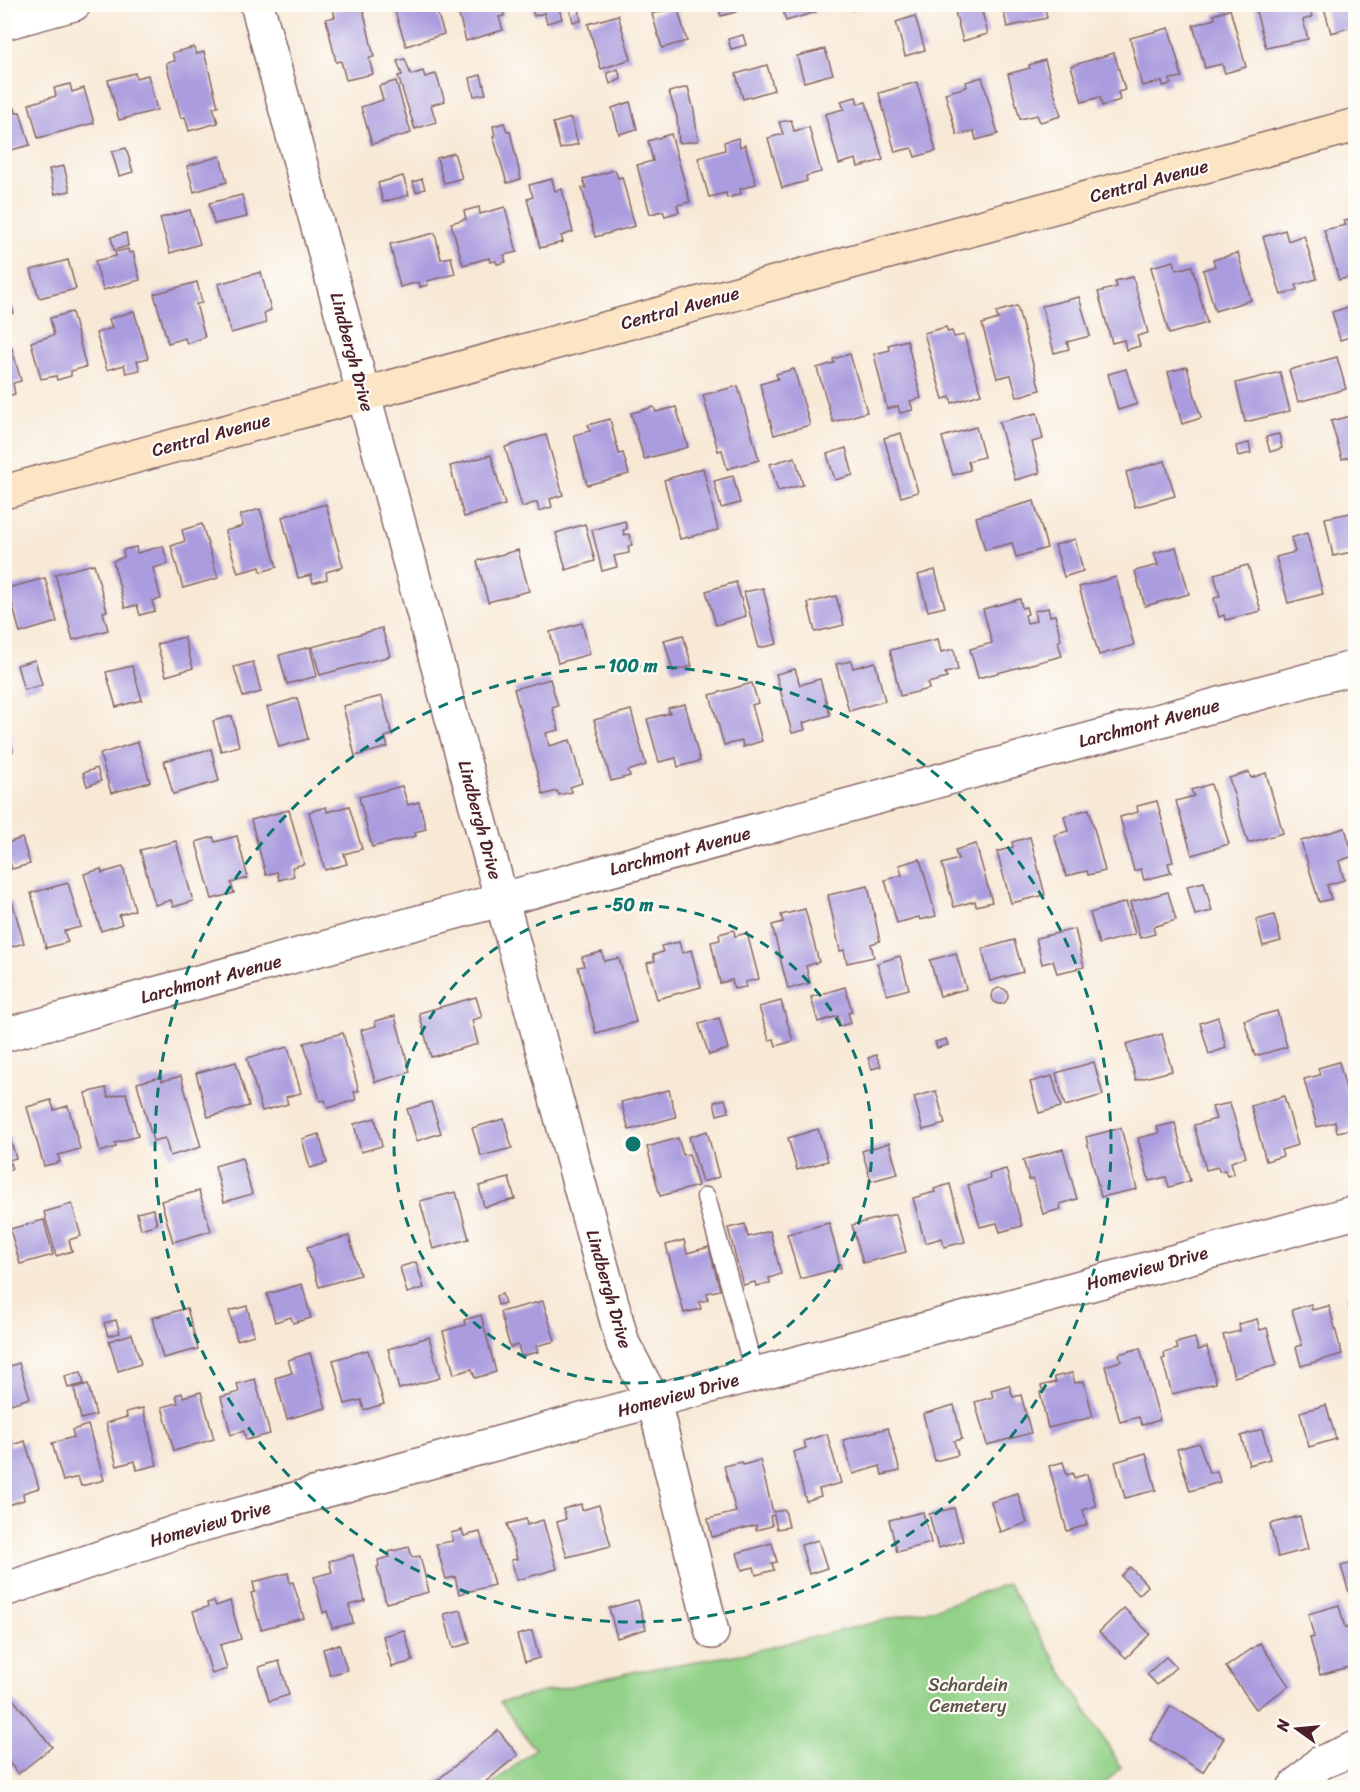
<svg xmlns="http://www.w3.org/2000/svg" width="1360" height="1792" font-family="Sriracha,sans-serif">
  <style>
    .green { fill: #92d188; stroke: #6e785a; stroke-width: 1.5 }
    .building { fill: #aa9cde }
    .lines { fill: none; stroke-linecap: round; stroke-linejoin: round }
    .lane-casing { stroke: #876667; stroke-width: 21 }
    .street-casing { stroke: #876667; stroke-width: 36 }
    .secondary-casing { stroke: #876667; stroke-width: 36 }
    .lane { stroke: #fff; stroke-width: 18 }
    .street { stroke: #fff; stroke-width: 33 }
    .secondary { stroke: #fce5c4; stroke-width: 33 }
    .ring { fill: none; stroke: #0f766e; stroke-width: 3; stroke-dasharray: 10 8 }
    .labels { text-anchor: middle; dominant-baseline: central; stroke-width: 4.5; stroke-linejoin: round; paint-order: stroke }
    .street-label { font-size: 18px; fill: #4a1f2b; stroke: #fdfcf7 }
    .park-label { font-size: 18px; fill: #605447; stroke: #fdfcf7 }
    .centre { fill: #0f766e; stroke: #fdfcf7; stroke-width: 3 }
    .ring-label { font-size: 18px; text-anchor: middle; font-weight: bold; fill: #0f766e; stroke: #fdfcf7; stroke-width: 4.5; stroke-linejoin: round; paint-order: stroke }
  </style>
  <rect width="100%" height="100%" fill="#fdfcf7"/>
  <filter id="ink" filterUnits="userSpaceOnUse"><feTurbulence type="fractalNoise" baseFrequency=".0167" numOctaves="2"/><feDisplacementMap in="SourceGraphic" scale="12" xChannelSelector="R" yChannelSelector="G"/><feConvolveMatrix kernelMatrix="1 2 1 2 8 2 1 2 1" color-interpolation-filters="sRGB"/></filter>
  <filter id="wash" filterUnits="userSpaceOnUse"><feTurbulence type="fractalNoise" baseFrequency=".008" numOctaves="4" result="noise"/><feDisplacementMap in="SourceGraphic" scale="24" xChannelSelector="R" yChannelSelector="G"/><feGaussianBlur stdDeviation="1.35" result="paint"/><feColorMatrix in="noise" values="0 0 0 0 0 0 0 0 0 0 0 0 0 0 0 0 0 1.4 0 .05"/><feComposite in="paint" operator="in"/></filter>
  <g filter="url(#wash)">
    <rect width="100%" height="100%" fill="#f8e9d7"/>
    <polygon class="green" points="1008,1584 1121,1767 1101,1787 489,1787 535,1749 500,1702 637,1671 746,1653 944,1606"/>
    <g id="blocks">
      <g class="building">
        <polygon points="340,4 362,4 374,57 369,58 373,74 346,80 341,61 336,62 326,19 335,17 333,10 341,9"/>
        <polygon points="456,4 502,6 504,16 499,17 503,30 466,41"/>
        <polygon points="531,4 569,4 569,5 559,8 562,19 547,23 544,13 534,16"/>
        <polygon points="717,4 733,4 736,12 721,16"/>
        <polygon points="781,4 814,4 816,12 786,21"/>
        <polygon points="966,4 980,4 988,34 963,41 954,8"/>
        <polygon points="1002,4 1044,4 1047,18 1007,27"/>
        <polygon points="1254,4 1309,4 1312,17 1303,20 1308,39 1266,48"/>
        <polygon points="1323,4 1356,4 1356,26 1331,33"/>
        <polygon points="393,5 435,5 444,34 406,46"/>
        <polygon points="851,5 863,5 864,7 852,10"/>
        <polygon points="579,7 581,21 573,22 570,9"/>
        <polygon points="677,7 687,41 662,48 652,14"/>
        <polygon points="1230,9 1246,67 1225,73 1222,64 1205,68 1193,25 1215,19 1214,15"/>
        <polygon points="618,15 631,59 601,69 588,24"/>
        <polygon points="915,16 925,50 905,56 896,22"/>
        <polygon points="1169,28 1182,77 1170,79 1171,84 1163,86 1162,81 1142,86 1130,38"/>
        <polygon points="743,35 746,45 731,49 728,39"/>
        <polygon points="194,47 196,54 204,52 218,106 213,107 218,123 189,131 185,117 181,118 166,63 175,61 172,53"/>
        <polygon points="825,49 833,74 804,82 797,56"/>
        <polygon points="1114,53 1125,90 1118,92 1120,100 1102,106 1100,97 1082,102 1071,66"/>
        <polygon points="405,59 411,75 423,71 425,77 436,74 445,101 431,105 436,122 415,129 398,76 402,75 397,61"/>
        <polygon points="1045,60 1061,116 1040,122 1037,115 1020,119 1008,74 1030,68 1029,65"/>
        <polygon points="767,65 774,90 743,99 736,74"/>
        <polygon points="618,69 621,79 610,84 607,73"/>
        <polygon points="135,73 136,78 148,75 157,110 119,120 108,80"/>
        <polygon points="481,75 486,94 474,96 470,78"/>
        <polygon points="982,77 998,134 976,140 974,131 957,135 945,93 967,87 966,82"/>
        <polygon points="396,81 411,133 372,144 361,107 383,100 379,86"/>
        <polygon points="917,82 936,151 915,157 912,148 895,152 879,93"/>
        <polygon points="70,84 72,92 84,88 94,123 38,138 29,104 56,96 54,88"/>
        <polygon points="688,87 694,111 698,141 679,143 677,117 669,92"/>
        <polygon points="856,97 858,104 866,102 883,160 858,167 856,159 839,164 825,114 844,109 841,101"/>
        <polygon points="630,102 637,129 619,134 612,108"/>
        <polygon points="15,108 16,113 20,112 30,145 4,152 4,114 9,113 8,110"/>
        <polygon points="571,118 578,144 560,149 553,123"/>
        <polygon points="791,120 794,131 809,127 821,172 806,176 807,181 782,188 768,138 783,134 779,122"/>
        <polygon points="504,123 507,131 510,131 521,179 507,183 493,136 495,136 493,126"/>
        <polygon points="671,134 690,202 677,205 679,212 665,216 663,211 650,214 637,165 653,161 648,141"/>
        <polygon points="738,138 740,147 745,145 756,184 740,189 741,194 727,198 726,193 709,197 698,158 725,150 724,142"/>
        <polygon points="126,148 133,172 119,176 112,152"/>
        <polygon points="454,153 462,178 444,183 437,158"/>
        <polygon points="220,156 227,182 194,192 187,166"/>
        <polygon points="64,166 70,191 55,194 49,169"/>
        <polygon points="615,170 618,178 622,177 635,226 595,237 582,188 586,188 583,179"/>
        <polygon points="403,176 409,195 383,202 378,183"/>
        <polygon points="422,179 425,189 416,192 413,182"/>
        <polygon points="552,179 555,191 562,189 573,232 561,236 563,242 540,248 527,199 533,197 529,185"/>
        <polygon points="242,195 247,217 214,224 209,203"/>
        <polygon points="479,207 480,214 505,207 517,252 504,255 506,262 497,264 496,261 490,262 489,258 463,265 451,223 466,219 464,211"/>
        <polygon points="190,210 200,244 170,253 160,218"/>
        <polygon points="1356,218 1356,275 1339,280 1324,230 1346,225 1344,221"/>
        <polygon points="1285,230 1288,241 1304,235 1317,279 1296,285 1297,290 1281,295 1263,237"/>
        <polygon points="126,233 128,246 114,250 111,237"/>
        <polygon points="435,233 441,259 451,257 455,274 427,281 428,285 420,287 419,282 400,287 390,244"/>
        <polygon points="128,249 129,253 133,252 140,280 103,290 95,261 116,256 115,252"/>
        <polygon points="1238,253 1251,300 1215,311 1203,270 1215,266 1213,260"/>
        <polygon points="68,260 76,289 39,298 31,270"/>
        <polygon points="1174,261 1176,270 1192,266 1207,323 1169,334 1151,267"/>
        <polygon points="261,272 271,310 264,313 266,323 231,333 218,284"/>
        <polygon points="1133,277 1148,333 1137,336 1140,346 1126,350 1124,340 1112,343 1098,292 1117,287 1115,281"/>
        <polygon points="4,282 14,313 4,316"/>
        <polygon points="197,282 202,303 196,304 205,337 187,344 185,338 168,343 154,294"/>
        <polygon points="1079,297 1090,336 1067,342 1069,349 1054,353 1042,306"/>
        <polygon points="1017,306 1040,390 1017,397 1011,375 997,378 982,324 998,319 996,312"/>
        <polygon points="1352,306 1356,320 1356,335 1340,340 1332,312"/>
        <polygon points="134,311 148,358 137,361 140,370 126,373 124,365 107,370 96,333 112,328 109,319"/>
        <polygon points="72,312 86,367 71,371 71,376 57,380 56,376 41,379 31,342 54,335 50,318"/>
        <polygon points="946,327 948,332 952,331 954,337 964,335 981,394 952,403 950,397 943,399 924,333"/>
        <polygon points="907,340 921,398 910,401 913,410 900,413 898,406 887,409 874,354 890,350 888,345"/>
        <polygon points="11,345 21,381 13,383 15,394 4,397 4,346"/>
        <polygon points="850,354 867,412 833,422 817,368 834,363 833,359"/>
        <polygon points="1337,357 1346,389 1298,402 1289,370"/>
        <polygon points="1187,367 1201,418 1182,424 1168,372"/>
        <polygon points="794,369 810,425 774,435 760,384 778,379 776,374"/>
        <polygon points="1126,369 1137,404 1118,410 1108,374"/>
        <polygon points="1280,372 1290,411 1245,422 1236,383"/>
        <polygon points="738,386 759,460 727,469 722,450 718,451 703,395"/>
        <polygon points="654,407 656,412 676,407 688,447 644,459 631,413"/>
        <polygon points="1037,413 1043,439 1032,442 1040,473 1015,480 999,422"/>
        <polygon points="1355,415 1356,455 1342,459 1331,421"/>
        <polygon points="610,419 619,454 623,453 629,474 587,485 574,435 590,431 588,425"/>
        <polygon points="976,427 984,457 968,461 970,470 953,475 942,437"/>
        <polygon points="901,433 918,492 901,497 884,438"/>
        <polygon points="1279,434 1282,448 1270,452 1266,437"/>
        <polygon points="546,435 563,495 550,499 552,507 539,511 537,502 522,507 505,447"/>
        <polygon points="1249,443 1251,453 1238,456 1236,446"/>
        <polygon points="846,448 853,475 835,480 827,454"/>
        <polygon points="491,455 505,505 464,517 450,466"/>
        <polygon points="795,457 803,485 778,491 770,464"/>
        <polygon points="1165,461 1175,496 1135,507 1126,472"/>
        <polygon points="703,468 718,530 680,539 664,480"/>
        <polygon points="733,476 740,503 721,508 714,481"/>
        <polygon points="1034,501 1047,548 1016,557 1012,543 985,550 976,517"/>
        <polygon points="326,504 343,567 326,572 327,579 313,583 311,575 298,578 282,517"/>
        <polygon points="260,509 277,567 261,572 260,567 238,573 225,531 243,526 240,515"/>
        <polygon points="1356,512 1356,551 1333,556 1325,518"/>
        <polygon points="625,521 627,529 623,530 624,535 629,534 632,545 628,546 629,553 614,556 617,567 602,571 592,530"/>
        <polygon points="202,524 218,578 183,588 171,546 185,541 182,530"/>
        <polygon points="585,524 595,561 566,570 556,533"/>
        <polygon points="1307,533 1323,594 1288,603 1276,557 1295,552 1291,538"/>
        <polygon points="1075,539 1083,571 1064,577 1055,545"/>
        <polygon points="163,546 168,564 153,568 161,599 152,601 155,611 140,615 137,605 125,608 113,561 124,557 123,550 136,547 137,553"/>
        <polygon points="1176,547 1189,594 1145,606 1135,571 1158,565 1154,553"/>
        <polygon points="518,550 529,591 488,602 477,561"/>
        <polygon points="94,564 107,611 103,612 108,630 73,640 55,574"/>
        <polygon points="1248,565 1261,611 1225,620 1224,615 1219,617 1214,598 1220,597 1214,574"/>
        <polygon points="935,570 945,607 928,611 918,575"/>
        <polygon points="1116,577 1134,645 1099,655 1079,587"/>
        <polygon points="45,578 57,622 20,633 8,588"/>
        <polygon points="736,582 746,616 716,625 706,591"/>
        <polygon points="763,588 777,644 759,648 744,592"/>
        <polygon points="836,596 844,625 815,632 808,603"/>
        <polygon points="1020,599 1022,608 1026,607 1028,614 1025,615 1027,623 1036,621 1034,611 1048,608 1050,616 1055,615 1061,640 1058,642 1062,656 978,678 970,649 992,643 983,609"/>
        <polygon points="582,623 590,654 558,663 550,632"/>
        <polygon points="382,628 390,656 320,675 312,647"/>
        <polygon points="683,635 692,666 673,671 664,640"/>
        <polygon points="184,637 193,668 166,676 157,644"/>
        <polygon points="938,639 941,652 954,649 958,670 945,673 947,678 928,683 929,689 900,696 890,650"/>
        <polygon points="310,647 317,676 287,684 279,655"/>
        <polygon points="35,660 42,685 24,690 17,665"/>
        <polygon points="851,661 853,668 875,662 885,701 849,711 836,664"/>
        <polygon points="253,662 261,692 243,697 234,667"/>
        <polygon points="132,666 142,700 116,707 106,672"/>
        <polygon points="795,669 800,685 820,679 830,715 803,723 805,730 792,733 776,674"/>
        <polygon points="550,679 558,706 552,708 559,730 546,733 549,746 570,740 582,783 570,787 572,792 559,795 557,791 543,795 514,689"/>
        <polygon points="752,683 758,703 752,705 762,741 743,747 742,741 724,745 710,695"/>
        <polygon points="382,696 392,735 385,737 388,747 355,756 343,706"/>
        <polygon points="297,698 308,739 279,747 267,707"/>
        <polygon points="685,704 700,761 678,767 676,758 659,762 647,719 670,713 668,708"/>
        <polygon points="631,710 646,765 628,771 630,776 611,781 594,720"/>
        <polygon points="232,716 239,746 221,751 213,721"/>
        <polygon points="4,720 7,720 13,751 4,752"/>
        <polygon points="138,742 150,782 111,793 100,754"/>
        <polygon points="211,749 219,781 173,794 164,761"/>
        <polygon points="97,768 101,781 87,786 83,773"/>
        <polygon points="1249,772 1251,778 1266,773 1283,833 1248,843 1229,778"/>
        <polygon points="1211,784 1229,844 1192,855 1176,801 1194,796 1191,790"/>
        <polygon points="402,786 408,805 419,802 426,829 415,832 416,836 372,847 359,797"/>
        <polygon points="1157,801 1173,862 1168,863 1171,873 1144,880 1141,869 1134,871 1120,817 1138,812 1137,806"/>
        <polygon points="349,806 362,849 344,854 347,864 325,870 309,812 326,807 327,812"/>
        <polygon points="1089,809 1105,871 1088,875 1087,871 1066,876 1054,835 1068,831 1064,816"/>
        <polygon points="289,810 304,864 292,867 294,876 279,880 277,872 266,875 251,820"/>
        <polygon points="1345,828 1353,856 1339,861 1344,880 1327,885 1331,899 1319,902 1301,841"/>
        <polygon points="237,836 248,878 231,883 234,893 212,899 196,842 213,837 215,842"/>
        <polygon points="1030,837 1045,895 1011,903 997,852 1013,847 1012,842"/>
        <polygon points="22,838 30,864 12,869 4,844"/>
        <polygon points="176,841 193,901 173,907 171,900 155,905 140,850"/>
        <polygon points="976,844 992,902 976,906 975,901 954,907 942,864 958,859 955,850"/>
        <polygon points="920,859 936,916 920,920 919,917 897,923 885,880 902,875 899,865"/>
        <polygon points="123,867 135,910 119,915 122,924 101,931 84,874 101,869 102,873"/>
        <polygon points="1204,882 1212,911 1195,915 1187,886"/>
        <polygon points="68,883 81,927 64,931 68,942 46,948 31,893"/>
        <polygon points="868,886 880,941 871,944 874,957 847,963 844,950 840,951 828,895"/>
        <polygon points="1168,892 1176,920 1153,927 1155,934 1140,938 1130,902"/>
        <polygon points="12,901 24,943 8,948 11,957 4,959 4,904"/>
        <polygon points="1126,902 1135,934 1099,944 1090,913"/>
        <polygon points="805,909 819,962 806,966 810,983 788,989 772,925 783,922 781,915"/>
        <polygon points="1274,915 1281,941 1263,946 1256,920"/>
        <polygon points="1075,929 1084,967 1057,973 1053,961 1042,964 1036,938"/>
        <polygon points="734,930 735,936 747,933 759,979 745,982 746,987 734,989 732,980 720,983 711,942 720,940 719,934"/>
        <polygon points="1014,940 1023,972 990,981 982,949"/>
        <polygon points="679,942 682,953 691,950 701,987 657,999 647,963 655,961 653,955 663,952 661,946"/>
        <polygon points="602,952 604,961 619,958 636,1022 596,1033 578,967 584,966 582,957"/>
        <polygon points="956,953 966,989 940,996 930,960"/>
        <polygon points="900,956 909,989 887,995 877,963"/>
        <polygon points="845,987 852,1012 848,1013 851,1023 840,1026 838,1016 818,1022 811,997"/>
        <circle cx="1000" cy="996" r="8"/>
        <polygon points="476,997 482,1017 472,1020 478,1044 431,1057 419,1013"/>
        <polygon points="781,1001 793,1041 776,1046 774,1039 769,1040 759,1007"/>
        <polygon points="1277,1011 1287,1047 1255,1056 1244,1020"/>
        <polygon points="395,1016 410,1072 375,1082 361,1030 376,1026 375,1021"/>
        <polygon points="1218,1017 1226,1048 1209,1054 1200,1023"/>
        <polygon points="719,1018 728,1049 709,1055 699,1024"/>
        <polygon points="343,1033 359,1091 354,1092 356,1100 328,1108 325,1100 320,1101 304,1043"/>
        <polygon points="1162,1034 1172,1071 1136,1080 1126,1044"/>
        <polygon points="946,1039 948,1045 937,1048 935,1042"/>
        <polygon points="288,1047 301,1093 286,1097 288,1104 262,1111 247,1058"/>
        <polygon points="876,1055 881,1066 872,1069 868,1058"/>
        <polygon points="236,1062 249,1106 208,1117 196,1073"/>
        <polygon points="1094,1062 1103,1095 1065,1106 1056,1073"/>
        <polygon points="1339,1062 1356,1128 1337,1132 1335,1122 1317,1127 1304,1079 1320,1075 1318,1068"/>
        <polygon points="181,1076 201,1147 170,1156 165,1138 153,1141 137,1083 161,1077 162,1081"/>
        <polygon points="1052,1076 1061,1107 1039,1113 1030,1082"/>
        <polygon points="106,1088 108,1097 126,1093 138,1136 115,1143 116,1147 100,1152 85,1093"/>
        <polygon points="669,1090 676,1117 629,1130 621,1102"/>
        <polygon points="936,1091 945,1124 923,1130 914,1097"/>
        <polygon points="1284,1096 1298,1145 1281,1150 1283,1156 1266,1161 1251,1106"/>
        <polygon points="725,1099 729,1112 717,1115 714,1102"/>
        <polygon points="51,1100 54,1110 68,1106 80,1149 58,1155 60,1162 44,1166 27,1107"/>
        <polygon points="431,1102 441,1133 417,1141 407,1109"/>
        <polygon points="1230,1103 1246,1157 1231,1162 1234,1174 1227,1176 1225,1170 1219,1171 1218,1167 1206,1170 1194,1125 1216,1119 1212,1107"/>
        <polygon points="375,1118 382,1146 361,1152 354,1124"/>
        <polygon points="504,1119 512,1148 481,1156 472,1128"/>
        <polygon points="4,1120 16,1158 9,1160 12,1169 4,1171"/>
        <polygon points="1175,1123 1190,1181 1169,1187 1166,1177 1149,1181 1138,1138 1159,1133 1157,1127"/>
        <polygon points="1121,1128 1137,1189 1101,1197 1086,1137"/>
        <polygon points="818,1129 828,1161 797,1170 788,1138"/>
        <polygon points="707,1131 719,1177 702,1182 689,1137"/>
        <polygon points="319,1134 327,1163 310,1168 302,1139"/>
        <polygon points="678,1138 683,1155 689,1154 698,1186 660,1196 647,1147"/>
        <polygon points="889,1143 898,1174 871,1181 862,1151"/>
        <polygon points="1063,1149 1077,1199 1060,1204 1061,1209 1043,1214 1033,1179 1029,1180 1023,1160"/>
        <polygon points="242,1158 252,1194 224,1202 215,1166"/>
        <polygon points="1006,1169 1022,1226 1000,1232 997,1223 980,1227 968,1185 990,1179 989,1174"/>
        <polygon points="509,1178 515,1199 484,1207 479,1186"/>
        <polygon points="950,1184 965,1242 944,1247 942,1238 925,1243 913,1198 935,1192 934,1189"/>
        <polygon points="199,1191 211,1231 173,1242 161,1201"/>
        <polygon points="456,1192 469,1239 433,1249 420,1201"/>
        <polygon points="72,1204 81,1236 69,1240 72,1251 56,1256 44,1212"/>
        <polygon points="153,1209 157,1224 141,1229 137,1213"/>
        <polygon points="896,1214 906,1252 863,1263 852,1225"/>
        <polygon points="44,1220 53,1255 20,1264 10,1229"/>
        <polygon points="829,1223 841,1268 800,1279 787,1234"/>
        <polygon points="745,1224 748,1237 770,1231 781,1274 769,1278 770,1283 756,1286 755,1282 743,1285 728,1228"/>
        <polygon points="349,1236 360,1275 319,1287 307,1247"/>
        <polygon points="684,1240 687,1253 709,1247 720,1290 707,1293 708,1300 699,1302 701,1309 684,1313 666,1245"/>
        <polygon points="416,1262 424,1288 407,1293 400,1267"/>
        <polygon points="302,1284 311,1318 293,1323 291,1317 275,1322 267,1294"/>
        <polygon points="502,1294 505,1303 498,1305 496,1296"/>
        <polygon points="543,1301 555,1341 536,1346 538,1352 521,1356 518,1345 510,1347 500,1312"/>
        <polygon points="1356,1302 1356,1330 1355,1330 1349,1309 1349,1303"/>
        <polygon points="1311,1304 1312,1310 1329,1306 1342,1354 1301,1366 1296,1347 1302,1345 1292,1310"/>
        <polygon points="247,1306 254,1335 237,1340 229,1311"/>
        <polygon points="187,1308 198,1349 163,1358 152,1318"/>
        <polygon points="481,1315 496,1372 475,1378 472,1369 454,1374 443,1331 465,1325 464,1320"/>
        <polygon points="1257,1319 1260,1330 1267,1328 1277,1365 1234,1377 1223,1335 1240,1331 1239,1324"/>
        <polygon points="116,1320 120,1333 108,1336 104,1323"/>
        <polygon points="132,1334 141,1364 118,1371 109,1341"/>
        <polygon points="429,1337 440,1378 399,1389 388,1349"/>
        <polygon points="1195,1338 1198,1350 1207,1347 1216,1383 1172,1394 1162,1359 1165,1358 1164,1353 1178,1349 1176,1343"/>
        <polygon points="1140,1348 1160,1420 1142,1425 1139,1417 1120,1422 1105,1366 1121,1361 1119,1354"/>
        <polygon points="368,1350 384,1404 364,1410 361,1400 345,1404 333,1360"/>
        <polygon points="310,1353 326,1408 287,1419 275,1378 292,1373 288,1360"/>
        <polygon points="19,1363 30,1398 4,1406 4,1368"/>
        <polygon points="81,1372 84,1384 68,1388 65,1376"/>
        <polygon points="1072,1373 1075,1383 1084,1381 1093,1417 1048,1428 1040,1392 1043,1391 1041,1386 1056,1382 1054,1377"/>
        <polygon points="255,1379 270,1434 246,1440 244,1431 231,1435 221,1397 239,1392 237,1384"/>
        <polygon points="88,1384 96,1415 81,1419 74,1388"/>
        <polygon points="1009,1385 1013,1397 1021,1395 1031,1433 987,1445 975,1402 993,1397 991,1390"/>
        <polygon points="201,1392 214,1439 174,1451 162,1407 178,1403 176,1395 182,1393 183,1397"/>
        <polygon points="954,1405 962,1439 954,1441 958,1455 935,1461 923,1414"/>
        <polygon points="1326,1405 1336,1439 1309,1447 1300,1412"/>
        <polygon points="143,1408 157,1465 137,1470 135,1461 117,1466 106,1423 127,1417 126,1412"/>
        <polygon points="88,1425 104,1480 81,1486 78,1477 63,1481 52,1443 74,1437 72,1430"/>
        <polygon points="888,1428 900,1471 882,1475 880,1466 853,1474 843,1440"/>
        <polygon points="1262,1429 1270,1459 1249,1465 1241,1436"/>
        <polygon points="827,1434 841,1483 819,1489 821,1496 806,1501 793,1452 806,1448 804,1441"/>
        <polygon points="7,1436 10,1446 25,1441 39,1488 23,1493 24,1500 8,1505 4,1495 4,1437"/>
        <polygon points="1199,1443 1209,1473 1217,1471 1220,1482 1190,1491 1177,1449"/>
        <polygon points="1146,1453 1156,1490 1125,1498 1115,1462"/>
        <polygon points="760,1460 773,1512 785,1510 789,1527 777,1529 774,1515 770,1516 772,1526 756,1530 756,1525 712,1537 708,1519 736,1512 724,1466 742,1462 743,1465"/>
        <polygon points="1063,1462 1067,1475 1073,1473 1074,1478 1087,1474 1096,1506 1083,1510 1087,1525 1067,1531 1049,1466"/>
        <polygon points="1018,1494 1027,1523 1000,1532 991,1502"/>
        <polygon points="581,1504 582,1510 599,1505 611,1546 567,1557 557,1522 566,1519 563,1509"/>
        <polygon points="954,1508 963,1541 938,1548 929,1514"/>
        <polygon points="923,1512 931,1543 897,1552 889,1520"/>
        <polygon points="1300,1516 1308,1549 1278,1557 1270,1524"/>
        <polygon points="526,1519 527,1525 543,1520 557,1569 517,1580 511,1560 517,1559 507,1524"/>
        <polygon points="462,1530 464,1536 480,1532 494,1585 459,1594 455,1577 446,1579 436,1544 453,1541 451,1533"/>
        <polygon points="818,1540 827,1568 809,1574 801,1545"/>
        <polygon points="772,1543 777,1562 772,1563 774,1570 756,1575 754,1567 742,1570 737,1553"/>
        <polygon points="409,1547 412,1557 420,1556 429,1592 386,1603 377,1567 379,1566 378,1560 390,1557 389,1552"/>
        <polygon points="353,1555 365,1601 349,1605 353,1623 332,1628 327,1611 323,1613 314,1577 332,1572 329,1561"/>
        <polygon points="1356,1562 1356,1595 1350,1596 1341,1566"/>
        <polygon points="1130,1567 1148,1586 1139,1595 1121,1576"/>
        <polygon points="288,1573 290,1583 293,1582 304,1618 261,1629 251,1593 255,1592 253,1582"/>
        <polygon points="638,1600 646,1629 617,1638 609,1608"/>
        <polygon points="214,1601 216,1606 230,1601 241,1639 220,1645 227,1669 212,1674 193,1611 208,1607 207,1603"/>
        <polygon points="1339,1605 1345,1628 1349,1627 1356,1650 1356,1665 1320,1675 1310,1638 1314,1637 1308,1614"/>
        <polygon points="1124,1608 1150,1634 1126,1658 1099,1632"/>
        <polygon points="461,1610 470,1643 453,1648 444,1614"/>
        <polygon points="404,1630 413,1661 392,1667 383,1636"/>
        <polygon points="532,1631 539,1658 525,1662 517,1635"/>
        <polygon points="1260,1643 1289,1686 1256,1709 1226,1667"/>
        <polygon points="339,1644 347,1670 330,1675 323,1649"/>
        <polygon points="1166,1657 1176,1667 1157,1685 1147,1674"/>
        <polygon points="279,1661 289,1695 269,1701 259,1667"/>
        <polygon points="4,1688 52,1747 18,1774 4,1756"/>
        <polygon points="1171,1706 1224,1738 1203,1772 1150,1740"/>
        <polygon points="498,1730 518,1755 478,1788 428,1788"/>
      </g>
    </g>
  </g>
  <g filter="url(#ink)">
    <use href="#blocks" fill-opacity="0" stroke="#876667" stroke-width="1.5"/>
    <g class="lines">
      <defs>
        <polyline id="lane" points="706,1197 755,1375"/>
        <g id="street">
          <polyline points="257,4 623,1344 654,1402 712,1632"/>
          <polyline points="4,23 74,4"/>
          <polyline points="4,1035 1356,667"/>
          <polyline points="4,1590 179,1531 589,1418 926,1329 1356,1212"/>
          <polyline points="1294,1788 1320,1763 1356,1748"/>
        </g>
        <polyline id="secondary" points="4,492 1356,125"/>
      </defs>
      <use href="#lane" class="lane-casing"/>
      <use href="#street" class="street-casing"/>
      <use href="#secondary" class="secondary-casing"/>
      <use href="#lane" class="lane"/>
      <use href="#street" class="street"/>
      <use href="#secondary" class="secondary"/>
    </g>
  </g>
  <g class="ring">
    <circle cx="633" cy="1144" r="239"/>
    <circle cx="633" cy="1144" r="478"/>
  </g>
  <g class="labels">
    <g class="street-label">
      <text transform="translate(1149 181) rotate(-15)">Central Avenue</text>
      <text transform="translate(680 308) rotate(-15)">Central Avenue</text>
      <text transform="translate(352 352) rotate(75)">Lindbergh Drive</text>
      <text transform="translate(211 435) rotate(-15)">Central Avenue</text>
      <text transform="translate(1149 723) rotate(-15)">Larchmont Avenue</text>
      <text transform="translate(480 820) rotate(75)">Lindbergh Drive</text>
      <text transform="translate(680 851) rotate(-15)">Larchmont Avenue</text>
      <text transform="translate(211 979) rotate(-15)">Larchmont Avenue</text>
      <text transform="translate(1147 1268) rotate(-15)">Homeview Drive</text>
      <text transform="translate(609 1289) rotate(74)">Lindbergh Drive</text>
      <text transform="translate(678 1395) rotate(-15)">Homeview Drive</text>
      <text transform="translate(210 1524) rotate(-16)">Homeview Drive</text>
    </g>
    <g class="park-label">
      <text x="968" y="1685">Schardein<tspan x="968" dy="21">Cemetery</tspan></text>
    </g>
  </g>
  <circle cx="633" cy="1144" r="9" class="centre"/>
  <g class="ring-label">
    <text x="633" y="672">100 m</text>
    <text x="633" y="911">50 m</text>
  </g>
  <rect width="1360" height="1792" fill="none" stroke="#fdfcf7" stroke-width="24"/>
  <g transform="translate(1297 1729) rotate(285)" stroke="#fdfcf7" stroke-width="4.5" paint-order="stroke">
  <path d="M0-4.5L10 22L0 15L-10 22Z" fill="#4a1f2b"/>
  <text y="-9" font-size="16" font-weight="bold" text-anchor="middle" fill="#4a1f2b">N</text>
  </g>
</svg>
